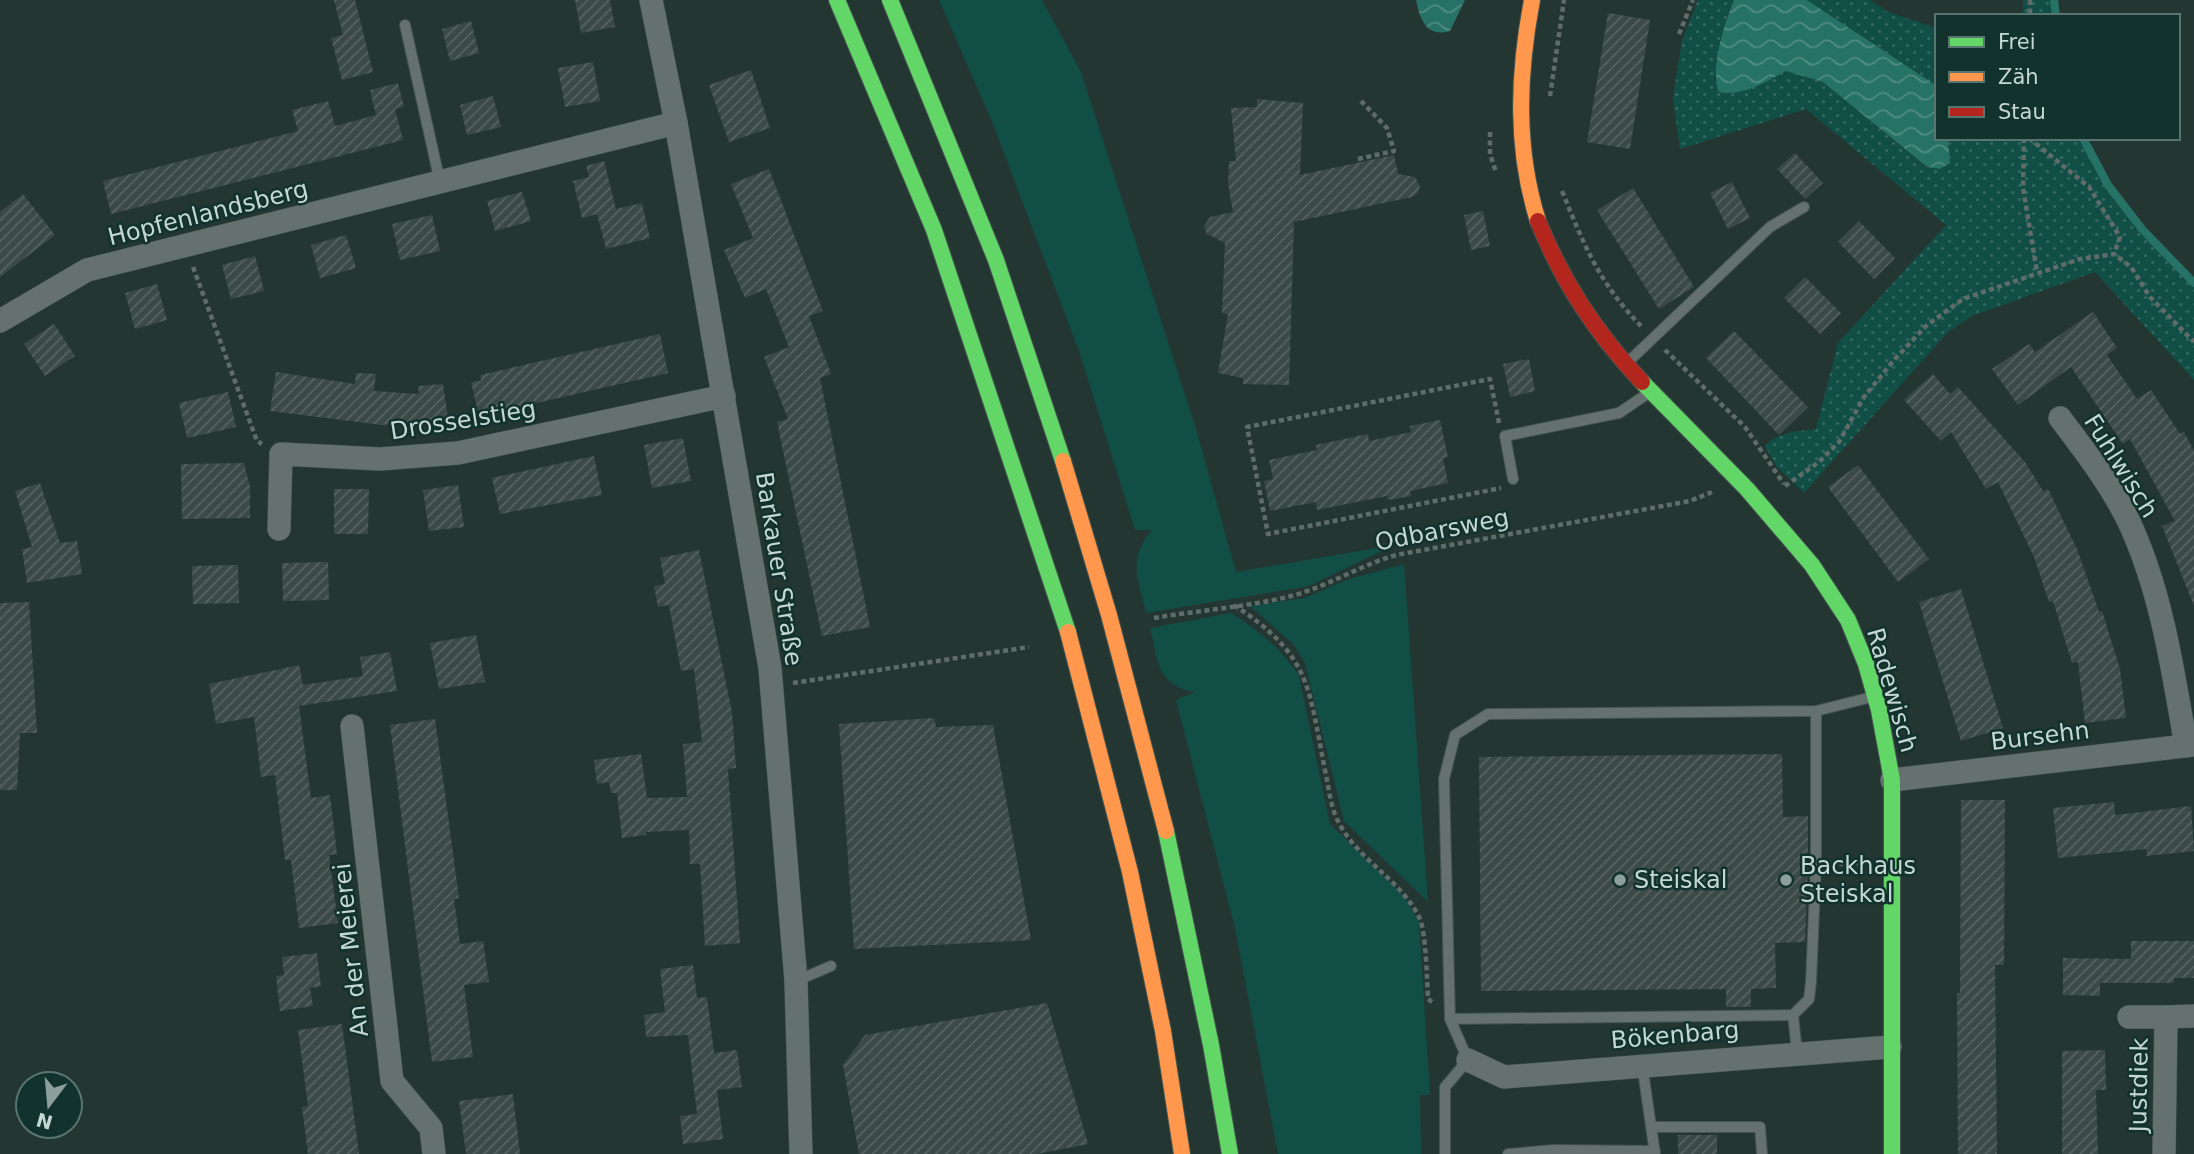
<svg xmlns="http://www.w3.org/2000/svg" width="2194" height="1154" font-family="'DejaVu Sans',sans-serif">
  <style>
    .grass { fill: #114f46 }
    .park { fill: url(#park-dots) }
    .water { fill: url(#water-waves) }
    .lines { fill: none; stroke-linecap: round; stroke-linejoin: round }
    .stream { stroke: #277266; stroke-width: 8 }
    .building { fill: url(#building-hatch) }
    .lane-casing { stroke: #445450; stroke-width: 12 }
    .street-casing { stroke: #445450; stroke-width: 24 }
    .fast-casing { stroke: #445450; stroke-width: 18 }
    .slow-casing { stroke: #445450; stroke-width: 18 }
    .jam-casing { stroke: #445450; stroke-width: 18 }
    .path { stroke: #606c6a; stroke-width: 4.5; stroke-dasharray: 5 3.5; stroke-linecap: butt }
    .lane { stroke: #64716e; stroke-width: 10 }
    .street { stroke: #64716e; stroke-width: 23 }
    .fast { stroke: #63d668; stroke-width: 16 }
    .slow { stroke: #ff974d; stroke-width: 16 }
    .jam { stroke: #b3261e; stroke-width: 16 }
    .poi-dot { fill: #8d9f9a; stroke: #12332d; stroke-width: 2.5 }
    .labels { text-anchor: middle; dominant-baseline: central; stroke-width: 5; stroke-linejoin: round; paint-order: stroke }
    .street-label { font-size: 24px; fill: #c5d7d2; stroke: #12332d }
    .poi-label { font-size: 24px; fill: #c5d7d2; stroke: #12332d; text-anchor: start }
  </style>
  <defs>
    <pattern id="park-dots" width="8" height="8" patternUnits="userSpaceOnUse" patternTransform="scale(1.75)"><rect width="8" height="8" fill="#114f46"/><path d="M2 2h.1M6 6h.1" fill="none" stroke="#326860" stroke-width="1.8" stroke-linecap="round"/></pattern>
    <pattern id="water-waves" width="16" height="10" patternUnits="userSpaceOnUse" patternTransform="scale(1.75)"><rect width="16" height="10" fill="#277266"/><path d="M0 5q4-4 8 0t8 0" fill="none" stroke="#4f8c82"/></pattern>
    <pattern id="building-hatch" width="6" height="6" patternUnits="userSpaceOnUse" patternTransform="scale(1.75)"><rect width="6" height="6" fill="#3c4a47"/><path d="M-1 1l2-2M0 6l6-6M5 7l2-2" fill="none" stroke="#576361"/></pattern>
  </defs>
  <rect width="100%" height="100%" fill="#243632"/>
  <g class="grass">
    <path d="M 939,0 L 1042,0 L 1081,72 L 1196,429 L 1236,572 L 1394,545 L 1309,586 L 1146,613 C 1138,578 1127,559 1152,530 L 1135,530 L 1080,354 L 993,124 Z"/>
    <polygon points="1404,564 1428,902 1344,821 1305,663 1293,644 1250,606 1305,598 1346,580"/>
    <path d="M 1231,613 C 1258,630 1282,649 1299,676 L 1330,824 L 1404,896 L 1419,922 L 1430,1095 L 1420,1095 L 1421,1154 L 1278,1154 L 1235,928 L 1176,700 L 1195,692 C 1157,686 1158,661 1150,628 Z"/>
  </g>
  <g class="park">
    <path d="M 1698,0 L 1734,0 L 1727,16 L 1714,81 L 1754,87 L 1786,71 L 1823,82 L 1926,167 L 1940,169 L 1950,163 L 1948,138 L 2083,138 L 2108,185 L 2142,229 L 2194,283 L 2194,380 L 2095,272 L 1972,316 L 1948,332 L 1804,493 L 1776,466 L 1765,446 C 1778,432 1798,431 1816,429 L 1838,343 L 1946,225 L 1806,109 L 1680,149 L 1673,98 L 1682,40 Z"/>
    <polygon points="1807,0 1870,0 1888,12 1937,28 1937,86"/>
    <polygon points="2023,0 2054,0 2056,16 2023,16"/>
  </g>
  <g class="water">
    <path d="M 1416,0 L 1465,0 L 1450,31 C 1426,38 1420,19 1416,0 Z"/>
    <path d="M 1734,0 L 1807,0 L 1937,86 L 1937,138 L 1948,138 L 1950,163 L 1940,169 L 1927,167 L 1823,82 L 1786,71 C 1765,82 1742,97 1719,92 C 1709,72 1725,21 1734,0 Z"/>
  </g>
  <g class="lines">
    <g class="stream">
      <polyline points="2054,0 2056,16"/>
      <polyline points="2083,138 2108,185 2142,229 2194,283"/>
    </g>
  </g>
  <g class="building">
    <polygon points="334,0 355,0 373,72 342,80 331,38 343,35"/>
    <polygon points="575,0 610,0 615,27 581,33"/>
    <polygon points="1608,13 1650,20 1630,149 1587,142"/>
    <polygon points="471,21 479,53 450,61 442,29"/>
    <polygon points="593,62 600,101 565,107 558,68"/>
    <polygon points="751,70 770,128 729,142 709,85"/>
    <polygon points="398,83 404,107 395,109 403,140 111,214 103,181 298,131 292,110 328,101 335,126 376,115 370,90"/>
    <polygon points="493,96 501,127 467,135 460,105"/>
    <polygon points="1257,99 1303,103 1300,175 1394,155 1398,174 1415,177 1420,186 1418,193 1412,197 1294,222 1289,385 1243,384 1243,378 1218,373 1228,314 1222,313 1225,243 1207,234 1204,226 1210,217 1233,212 1228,184 1229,161 1236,161 1231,108 1257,107"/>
    <polygon points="1795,153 1823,183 1805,199 1777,169"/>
    <polygon points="604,161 616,209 642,203 650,238 606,249 597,214 582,218 573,181 589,177 586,166"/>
    <polygon points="769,169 823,311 809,316 831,374 820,378 870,627 822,636 777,422 788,419 764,357 789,347 766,289 745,298 724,250 753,238 731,184"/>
    <polygon points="1732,182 1750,218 1728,229 1710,193"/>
    <polygon points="1633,188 1694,287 1659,309 1597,210"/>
    <polygon points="522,192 531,221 495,231 487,201"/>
    <polygon points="23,194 55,235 0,277 0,212"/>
    <polygon points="1483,211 1490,246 1471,250 1464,215"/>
    <polygon points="432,215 440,251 400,260 392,224"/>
    <polygon points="1859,221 1895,258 1874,279 1838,242"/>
    <polygon points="346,235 356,268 320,278 311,245"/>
    <polygon points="255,256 264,291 231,299 222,265"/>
    <polygon points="1805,277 1841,313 1820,334 1784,298"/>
    <polygon points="157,284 167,320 135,329 125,293"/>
    <polygon points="2093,312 2117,348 2107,355 2137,399 2151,390 2180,434 2184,432 2194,451 2194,606 2162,526 2175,521 2130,439 2123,444 2071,367 2018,405 1992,369 2029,344 2035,352"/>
    <polygon points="54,324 75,356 45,376 24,344"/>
    <polygon points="1734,331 1808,407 1779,435 1706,358"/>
    <polygon points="660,334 668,373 479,416 471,382 481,381 480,375"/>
    <polygon points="1529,359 1535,391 1510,397 1503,364"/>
    <polygon points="276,372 355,384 356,373 376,374 374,391 419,394 418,386 443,384 448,419 382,425 270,411"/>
    <polygon points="1933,374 1950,394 1958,387 2025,462 2043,491 2048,489 2077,549 2099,612 2102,611 2120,669 2126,718 2085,723 2078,662 2072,663 2053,601 2049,602 2034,557 1998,482 1986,489 1951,432 1941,441 1904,400"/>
    <polygon points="228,392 236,427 187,438 179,403"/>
    <polygon points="1440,420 1448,457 1443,458 1448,483 1410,491 1411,496 1388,500 1387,496 1317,510 1316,502 1270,511 1264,481 1273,479 1269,460 1317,450 1316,445 1368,434 1369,441 1411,432 1410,426"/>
    <polygon points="683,438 691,481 652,488 644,445"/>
    <polygon points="594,456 602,495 500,514 492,478"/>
    <polygon points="244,463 250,487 250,518 182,519 181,464"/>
    <polygon points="1858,465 1929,559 1898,582 1828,487"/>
    <polygon points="40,483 60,543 77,541 82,574 27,583 22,549 32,547 15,491"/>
    <polygon points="458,485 464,527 429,531 423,490"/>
    <polygon points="334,489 369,489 368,534 334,534"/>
    <polygon points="699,550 732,713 736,768 728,769 740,943 705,946 700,864 690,864 689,830 646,832 646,835 622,838 617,793 611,793 609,782 597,784 594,760 641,754 647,798 687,797 683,744 702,742 694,669 681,671 669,605 658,607 654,586 665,584 660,558"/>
    <polygon points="328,562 329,600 283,601 282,563"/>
    <polygon points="238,565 239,603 193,604 192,566"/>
    <polygon points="1961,589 2003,728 1961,741 1919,602"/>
    <polygon points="29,602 37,733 20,733 17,790 0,790 0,603"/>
    <polygon points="476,635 485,682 439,689 430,643"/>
    <polygon points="390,652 397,691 299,706 311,798 330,795 337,854 329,855 338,923 299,928 291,860 285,860 275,775 261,777 254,717 216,724 209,684 299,665 303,685 363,676 360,657"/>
    <polygon points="934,718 936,727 993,725 1031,940 854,949 839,724"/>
    <polygon points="435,719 459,898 454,899 460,944 483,941 489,982 464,985 473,1057 432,1062 390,725"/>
    <polygon points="1782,754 1783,817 1808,816 1808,864 1805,942 1775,943 1776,988 1751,989 1751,1007 1726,1007 1726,989 1481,991 1479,757"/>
    <polygon points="1961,800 2005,800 2004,965 1995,965 1997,1154 1958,1154 1957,993 1960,993"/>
    <polygon points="2114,802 2115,815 2191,806 2194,851 2147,856 2146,849 2058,858 2053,808"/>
    <polygon points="2131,941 2194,941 2194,978 2174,978 2174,983 2100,983 2100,996 2063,995 2063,958 2131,959"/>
    <polygon points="317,953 321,986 310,988 313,1006 280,1011 276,976 284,975 282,957"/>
    <polygon points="693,965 697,998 707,997 714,1053 737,1050 742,1087 717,1090 723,1139 683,1144 680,1116 697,1114 688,1035 646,1037 644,1015 665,1012 660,969"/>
    <polygon points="1047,1003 1088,1144 1037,1154 859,1154 843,1065 865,1035"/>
    <polygon points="342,1024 359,1154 308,1154 302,1107 308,1106 298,1030"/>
    <polygon points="2105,1050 2106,1090 2096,1090 2098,1154 2062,1154 2062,1051"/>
    <polygon points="513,1094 520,1154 466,1154 459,1101"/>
    <rect x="1678" y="1135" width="39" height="19"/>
  </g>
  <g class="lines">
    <defs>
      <g id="lane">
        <polyline points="405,25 440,182"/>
        <polyline points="1628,362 1770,227 1804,207"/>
        <polyline points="1513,479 1505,436 1619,413 1647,394"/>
        <polyline points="796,981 831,966"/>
        <polyline points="1450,1019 1793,1015"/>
        <polyline points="1797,1052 1793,1015 1809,999 1811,982 1816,864 1816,711"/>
        <polyline points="1642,1064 1655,1154"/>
        <polyline points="1653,1127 1760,1127 1762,1154"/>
        <polyline points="1445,1154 1445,1087 1468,1060 1450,1019 1444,779 1455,735 1488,714 1816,711 1872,697"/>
        <polyline points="1508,1154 1554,1150 1655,1151"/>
      </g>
      <g id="street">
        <polyline points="651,0 676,123 770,668 796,981 801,1154"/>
        <polyline points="0,321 87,270 676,123"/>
        <path d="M 2060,418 C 2085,451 2112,486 2130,524 C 2162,594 2173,671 2186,746"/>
        <polyline points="279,529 281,454 380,459 458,453 724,396"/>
        <polyline points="352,726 392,1081 431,1128 434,1154"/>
        <polyline points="1892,780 2194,745"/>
        <polyline points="2129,1017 2166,1017"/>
        <polyline points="1468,1060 1504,1077 1890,1047"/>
        <polyline points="2164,1154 2166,1017 2194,1016"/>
      </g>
      <g id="fast">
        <polyline points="837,0 934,230 1068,632"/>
        <polyline points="890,0 996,260 1063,461"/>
        <polyline points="1642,382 1747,489 1812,565 1848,620 1866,664 1879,710 1892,780 1892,1154"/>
        <polyline points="1166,831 1211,1045 1230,1154"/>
      </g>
      <g id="slow">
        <path d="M 1532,0 C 1518,74 1515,148 1538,221"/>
        <polyline points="1063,461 1109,615 1166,831"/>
        <polyline points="1068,632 1130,872 1163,1031 1182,1154"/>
      </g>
      <path id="jam" d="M 1538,221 C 1563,283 1596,333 1642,382"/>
    </defs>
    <use href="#lane" class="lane-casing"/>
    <use href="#street" class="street-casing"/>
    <use href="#fast" class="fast-casing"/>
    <use href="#slow" class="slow-casing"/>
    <use href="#jam" class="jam-casing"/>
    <g class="path">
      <polyline points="2030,0 2030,16"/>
      <polyline points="1679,34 1693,0"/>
      <polyline points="1550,96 1564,0"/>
      <polyline points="1490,132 1490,154 1496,172"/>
      <polyline points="2024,138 2023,188 2037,272"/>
      <polyline points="2029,138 2089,187 2120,237 2114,254"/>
      <polyline points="1358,159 1394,151 1387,128 1361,101"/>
      <path d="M 1562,191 C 1584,245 1599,283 1641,326"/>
      <polyline points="193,267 257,441 262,444"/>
      <polyline points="1665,350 1745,427 1784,484"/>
      <polyline points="1499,423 1490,379 1247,427 1268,534 1501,488"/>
      <polyline points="1785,486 1819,462 1839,442 1864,397 1894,360 1926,326 1963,299 2080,259 2114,254 2131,267 2150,297 2194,342"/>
      <path d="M 1234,605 C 1311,656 1308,685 1325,770 C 1329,787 1330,806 1338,821 C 1357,860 1402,880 1420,919 C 1426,934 1427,980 1428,999 L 1432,1002"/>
      <path d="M 1154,618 C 1200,610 1250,607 1295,595 C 1330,585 1361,565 1396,555 L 1690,501 L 1712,492"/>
      <polyline points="793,683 1029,647"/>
      <polyline points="1831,864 1864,863"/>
    </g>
    <use href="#lane" class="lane"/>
    <use href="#street" class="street"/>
    <use href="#fast" class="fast"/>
    <use href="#slow" class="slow"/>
    <use href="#jam" class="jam"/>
  </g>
  <g class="poi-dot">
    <circle cx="1620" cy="880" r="7"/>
    <circle cx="1786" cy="880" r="7"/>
  </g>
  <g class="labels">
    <g class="street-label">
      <text transform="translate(208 213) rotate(-14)">Hopfenlandsberg</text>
      <text transform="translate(463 420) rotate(-9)">Drosselstieg</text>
      <text transform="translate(2121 466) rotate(58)">Fuhlwisch</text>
      <text transform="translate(1442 530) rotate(-11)">Odbarsweg</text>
      <text transform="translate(779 569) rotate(81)">Barkauer Straße</text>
      <text transform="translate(1892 690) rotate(74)">Radewisch</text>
      <text transform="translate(2040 736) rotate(-7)">Bursehn</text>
      <text transform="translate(351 950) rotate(-96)">An der Meierei</text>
      <text transform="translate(1675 1035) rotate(-5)">Bökenbarg</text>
      <text transform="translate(2139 1085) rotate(-89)">Justdiek</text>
    </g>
    <g class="poi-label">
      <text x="1800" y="866">Backhaus<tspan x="1800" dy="28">Steiskal</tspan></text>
      <text x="1634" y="880">Steiskal</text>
    </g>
  </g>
  <rect x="1935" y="14" width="245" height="126" fill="#12332d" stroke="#5a756f" stroke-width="2"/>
  <rect x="1949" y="37" width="35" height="10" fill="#63d668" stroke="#5a756f" stroke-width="2"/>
  <text x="1998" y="49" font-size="21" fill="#c5d7d2">Frei</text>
  <rect x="1949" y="72" width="35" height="10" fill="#ff974d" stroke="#5a756f" stroke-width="2"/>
  <text x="1998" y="84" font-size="21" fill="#c5d7d2">Zäh</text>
  <rect x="1949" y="107" width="35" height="10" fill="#b3261e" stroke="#5a756f" stroke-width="2"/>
  <text x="1998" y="119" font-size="21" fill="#c5d7d2">Stau</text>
  <g transform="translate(49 1105) rotate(196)"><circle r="33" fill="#12332d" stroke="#5a756f" stroke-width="2"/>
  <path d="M0-5L12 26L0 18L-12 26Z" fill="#8d9f9a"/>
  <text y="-10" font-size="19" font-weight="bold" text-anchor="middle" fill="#c5d7d2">N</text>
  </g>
</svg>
